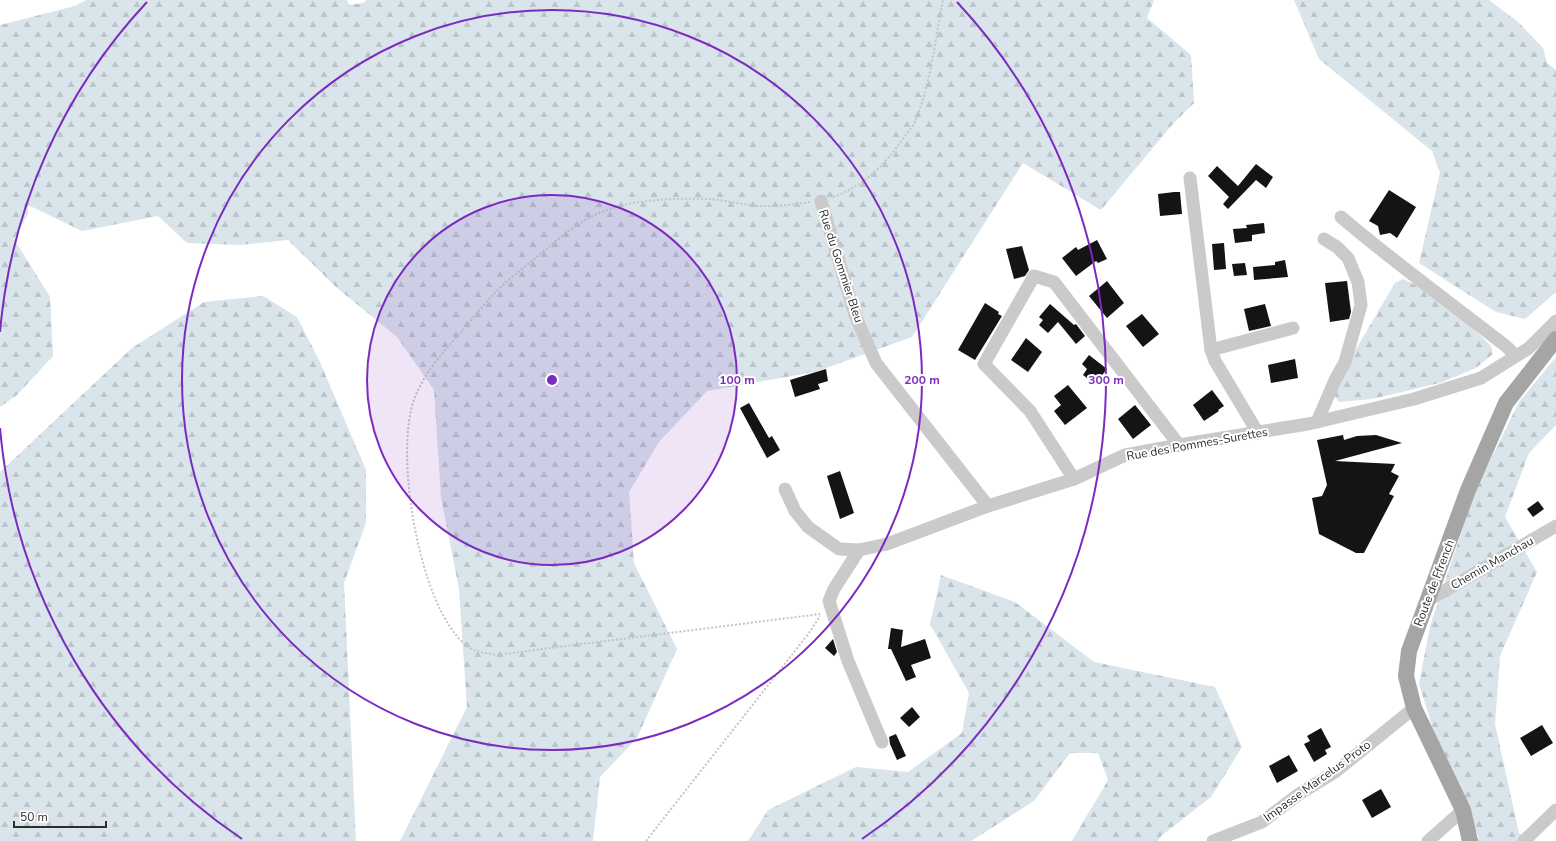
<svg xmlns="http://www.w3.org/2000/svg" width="1556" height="841" font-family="'Nunito Sans',sans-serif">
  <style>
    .forest { fill: url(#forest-firs) }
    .building { fill: #141414 }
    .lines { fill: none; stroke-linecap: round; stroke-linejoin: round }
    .path { stroke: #c4c4c4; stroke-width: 2; stroke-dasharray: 2 2; stroke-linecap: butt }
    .minor { stroke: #cacaca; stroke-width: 13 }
    .major { stroke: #a5a5a5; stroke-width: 16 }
    .ring { fill: none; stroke: #7b2cbf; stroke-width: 2 }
    .labels { text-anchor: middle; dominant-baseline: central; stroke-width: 4; stroke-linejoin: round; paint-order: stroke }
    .street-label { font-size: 12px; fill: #2d2d2d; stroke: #fff }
    .centre { fill: #7b2cbf; stroke: #fff; stroke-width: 2 }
    .ring-label { font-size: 12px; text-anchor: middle; font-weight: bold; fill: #7b2cbf; stroke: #fff; stroke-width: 4; stroke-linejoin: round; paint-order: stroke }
  </style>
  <defs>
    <pattern id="forest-firs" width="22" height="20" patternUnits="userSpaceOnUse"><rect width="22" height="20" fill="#d9e4eb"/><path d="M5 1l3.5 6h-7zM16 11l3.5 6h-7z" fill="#bbc4ca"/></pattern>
  </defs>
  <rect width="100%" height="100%" fill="#fff"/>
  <g class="forest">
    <polygon points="86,0 347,0 349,5 363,3 366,0 1154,0 1147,18 1191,55 1194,103 1171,126 1101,210 1023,163 912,337 815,372 707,391 659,442 629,492 634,563 677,649 637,738 600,777 593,841 400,841 467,707 459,589 441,497 434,390 397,337 336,287 288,240 240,245 187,243 158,216 82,231 28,205 28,214 14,239 50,297 53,356 17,395 0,407 0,25 75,6"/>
    <polygon points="1294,0 1489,0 1518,22 1543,48 1547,63 1556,70 1556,292 1525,319 1496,312 1419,263 1440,173 1432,151 1319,59"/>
    <polygon points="1403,279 1440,296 1491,346 1493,354 1476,368 1440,383 1372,399 1339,402 1333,394 1333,388 1395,283"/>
    <polygon points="263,296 297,317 319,360 366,470 366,523 344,583 356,841 0,841 0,472 132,348 204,302"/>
    <polygon points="1556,357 1556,425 1529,453 1505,517 1537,572 1500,656 1495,724 1519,833 1529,841 1475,841 1479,838 1437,742 1419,684 1430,626 1476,489 1519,402"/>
    <polygon points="941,575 1015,602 1094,662 1215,687 1242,747 1211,797 1161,836 1158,841 1072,841 1108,780 1098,753 1070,753 1034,801 971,841 748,841 768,810 856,767 908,772 962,733 969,693 930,624"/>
  </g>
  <g class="building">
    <polygon points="1256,164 1273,177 1266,188 1256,180 1228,209 1223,204 1229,197 1208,176 1217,166 1238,186"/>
    <polygon points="1389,190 1416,207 1397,238 1390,233 1380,235 1378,226 1369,221"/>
    <polygon points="1174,192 1180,192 1182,214 1160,216 1158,194"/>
    <polygon points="1264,223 1265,233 1252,235 1252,241 1235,243 1233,229 1247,228 1246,225"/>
    <polygon points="1097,240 1107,259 1098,263 1096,261 1076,276 1062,258 1076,247 1078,250"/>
    <polygon points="1224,243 1226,269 1214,270 1212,244"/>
    <polygon points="1022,246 1029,270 1025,276 1014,279 1006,249"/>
    <polygon points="1285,260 1288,277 1254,280 1253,267 1275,265 1275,262"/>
    <polygon points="1245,263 1247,275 1234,276 1232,264"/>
    <polygon points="1107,281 1124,303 1107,318 1089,296"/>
    <polygon points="1347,281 1351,312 1349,319 1330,322 1325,283"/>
    <polygon points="985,303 999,312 998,314 1002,316 975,360 958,350"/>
    <polygon points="1050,304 1074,325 1076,324 1085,336 1076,344 1058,322 1048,333 1039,325 1043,320 1039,317"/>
    <polygon points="1265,304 1271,326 1249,331 1244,309"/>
    <polygon points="1142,314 1159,334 1143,347 1126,326"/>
    <polygon points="1026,338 1042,352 1028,372 1011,360"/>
    <polygon points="1089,355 1107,369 1095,384 1083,375 1087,369 1082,364"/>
    <polygon points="1295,359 1298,378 1271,383 1268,365"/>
    <polygon points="826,369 828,381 818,384 820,389 795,397 790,380"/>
    <polygon points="1068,385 1087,408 1065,425 1054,411 1061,405 1054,396"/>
    <polygon points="1212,390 1224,406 1218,410 1219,411 1204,421 1193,405"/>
    <polygon points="749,403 769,438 772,436 780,450 767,458 740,408"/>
    <polygon points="1135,405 1151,425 1133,439 1118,419"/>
    <polygon points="1343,435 1344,440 1357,436 1376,435 1402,443 1335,461 1395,464 1391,472 1399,476 1389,494 1394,496 1364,553 1356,553 1319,534 1312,498 1322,496 1327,485 1317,440"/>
    <polygon points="840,471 854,513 840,519 827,476"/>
    <polygon points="1538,501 1544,509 1533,517 1527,509"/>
    <polygon points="891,628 903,630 901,647 925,639 931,658 911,665 916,677 906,681 891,649 888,649"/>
    <polygon points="833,639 837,652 834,656 825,648"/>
    <polygon points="912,707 920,717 909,727 900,718"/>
    <polygon points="1542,725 1553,743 1531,756 1520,738"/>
    <polygon points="1321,728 1331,747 1325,750 1327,754 1314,762 1304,744 1310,741 1307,736"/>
    <polygon points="896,734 906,756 897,760 890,744 889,737"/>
    <polygon points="1289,755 1298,771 1277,783 1269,766"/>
    <polygon points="1381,789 1391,807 1372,818 1362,800"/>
  </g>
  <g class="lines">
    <g class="path">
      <path d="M 833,197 C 864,186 886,164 904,137 C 908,132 914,126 916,119 C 931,82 935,40 943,0"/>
      <path d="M 810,202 C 797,204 784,206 771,206 C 751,207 730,201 710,199 C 674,198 632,199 599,213 C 579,221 561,237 545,250 C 531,262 516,273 503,285 C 488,299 475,316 462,331 C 444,351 425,372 415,397 C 393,451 419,609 467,646 C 474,652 486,653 496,655 L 820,614"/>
      <polyline points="646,841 809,633 820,616"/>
    </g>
    <g class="minor">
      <polyline points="1190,178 1211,350 1215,361 1258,433"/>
      <polyline points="821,201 855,315 876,363 988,506"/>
      <path d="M 1341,217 C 1395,263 1452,304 1507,347 L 1516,356"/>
      <polyline points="1211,350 1293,328"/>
      <polyline points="1317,422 1335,380 1345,362 1361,305 1358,282 1348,258 1337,247 1324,239"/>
      <polyline points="1074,479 1030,411 984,364 1034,276 1054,282 1179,445"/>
      <polyline points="785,489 795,511 808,527 839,549 859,550 887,544 988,506 1074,479 1125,455 1179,445 1308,424 1414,399 1481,378 1529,348 1556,321"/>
      <polyline points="859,550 834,589 829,601 848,661 882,742"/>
      <polyline points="1427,601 1556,526"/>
      <polyline points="1213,841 1262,822 1299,794 1335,772 1414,708"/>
      <polyline points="1428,841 1463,810"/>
      <polyline points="1524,841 1556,810"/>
    </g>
    <polyline class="major" points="1470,841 1463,810 1414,708 1406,676 1409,651 1468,490 1506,403 1556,339"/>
  </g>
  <circle cx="552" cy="380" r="185" fill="#7b2cbf" fill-opacity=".12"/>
  <g class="ring">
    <circle cx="552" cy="380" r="185"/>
    <circle cx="552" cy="380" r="370"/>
    <path d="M242 839A554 554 0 0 1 0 428M0 332A554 554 0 0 1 147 2M957 2A554 554 0 0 1 862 839"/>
  </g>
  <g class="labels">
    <g class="street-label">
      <text transform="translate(841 266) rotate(72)">Rue du Gommier Bleu</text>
      <text transform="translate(1197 444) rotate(-10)">Rue des Pommes-Surettes</text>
      <text transform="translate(1492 563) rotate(-30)">Chemin Manchau</text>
      <text transform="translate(1434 583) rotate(-69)">Route de Ffrench</text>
      <text transform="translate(1317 781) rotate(-36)">Impasse Marcelus Proto</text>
    </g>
  </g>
  <circle cx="552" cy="380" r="6" class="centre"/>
  <g class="ring-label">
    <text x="737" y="384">100 m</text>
    <text x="922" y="384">200 m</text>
    <text x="1106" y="384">300 m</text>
  </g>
  <path d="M14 821v6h92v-6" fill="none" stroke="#2d2d2d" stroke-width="2"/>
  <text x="20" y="821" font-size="12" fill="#2d2d2d" stroke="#ffffff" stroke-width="3" paint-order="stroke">50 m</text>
</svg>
